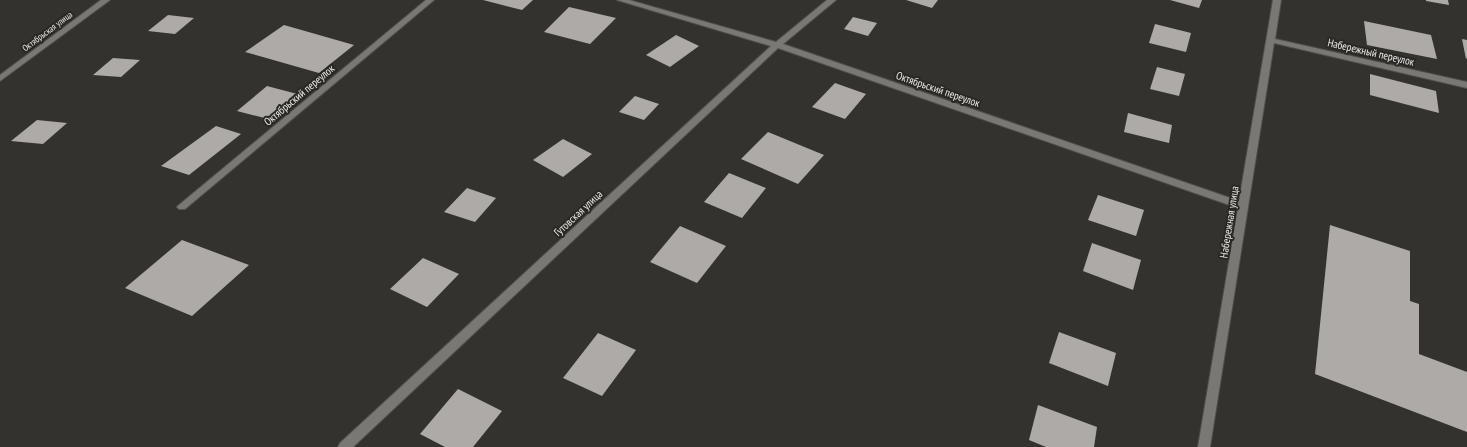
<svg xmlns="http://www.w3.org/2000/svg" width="1467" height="447" font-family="'PT Sans Narrow',sans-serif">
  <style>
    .building { fill: #adaaa7 }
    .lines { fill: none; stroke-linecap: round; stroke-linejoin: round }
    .minor-casing { stroke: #51504d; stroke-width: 2 }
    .minor { fill: #7a7875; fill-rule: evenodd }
    .labels { text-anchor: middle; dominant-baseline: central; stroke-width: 4; stroke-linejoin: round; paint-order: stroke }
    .far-street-label { font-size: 9px; fill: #ebeae8; stroke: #2a2825 }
    .street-label { font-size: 11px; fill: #ebeae8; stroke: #2a2825 }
  </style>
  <rect width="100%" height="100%" fill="#34322f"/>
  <g class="building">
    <polygon points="483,0 533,0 522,10"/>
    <polygon points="906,0 938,0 932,8"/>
    <polygon points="1170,0 1202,0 1199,8"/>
    <polygon points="1426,0 1448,0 1449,5 1426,1"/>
    <polygon points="569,7 616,18 590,44 544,32"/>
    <polygon points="168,15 194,18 175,34 148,31"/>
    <polygon points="853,17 877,23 868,36 844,29"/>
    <polygon points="1364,21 1431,35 1437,59 1367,45"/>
    <polygon points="1155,24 1191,33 1186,52 1149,43"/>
    <polygon points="284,25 354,45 319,73 245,52"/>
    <polygon points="676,35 699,46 670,67 646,55"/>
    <polygon points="1462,39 1467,40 1467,58 1466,59"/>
    <polygon points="113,58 140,60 121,77 93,75"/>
    <polygon points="1157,67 1185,74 1179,96 1150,89"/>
    <polygon points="1370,74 1436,91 1439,113 1370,95"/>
    <polygon points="835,83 866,94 845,119 812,107"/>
    <polygon points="267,86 301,95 272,120 237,111"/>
    <polygon points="635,96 659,104 644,120 619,112"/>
    <polygon points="1128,113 1172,125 1169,143 1124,132"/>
    <polygon points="37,120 67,123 43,144 11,141"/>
    <polygon points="216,126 241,134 189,175 161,166"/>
    <polygon points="768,132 824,155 798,184 741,159"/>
    <polygon points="563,139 592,154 563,177 533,160"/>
    <polygon points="729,173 766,188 742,218 704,202"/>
    <polygon points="467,188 496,198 475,222 444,212"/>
    <polygon points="1098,195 1144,210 1136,236 1088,220"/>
    <polygon points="1330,225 1410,251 1410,301 1419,304 1419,354 1467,372 1467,432 1315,374"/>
    <polygon points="680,226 726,246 697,283 650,262"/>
    <polygon points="182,240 249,265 192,316 125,288"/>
    <polygon points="1092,243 1141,260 1133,290 1083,271"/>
    <polygon points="423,258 459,274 427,307 390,289"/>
    <polygon points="1059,332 1116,353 1108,386 1049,363"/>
    <polygon points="598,333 636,350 602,396 563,378"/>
    <polygon points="458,389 502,411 473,447 445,447 420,434"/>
    <polygon points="1038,405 1097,427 1094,447 1046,447 1029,440"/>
  </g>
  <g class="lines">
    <defs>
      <g id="minor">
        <polygon points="101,0 110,0 0,81 0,75"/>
        <polygon points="426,0 434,0 185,209 179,209 177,207 179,205"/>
        <polygon points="617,0 629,0 776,42 827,0 836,0 783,44 1239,201 1273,0 1281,0 1275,39 1467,82 1467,88 1274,43 1210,447 1198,447 1238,208 778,48 353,447 338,447 340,443 771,46"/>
      </g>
    </defs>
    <use href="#minor" class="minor-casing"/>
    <use href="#minor" class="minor"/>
  </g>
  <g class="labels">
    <g class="far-street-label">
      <text transform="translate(47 31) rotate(-37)">Октябрьская улица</text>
    </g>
    <g class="street-label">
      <text transform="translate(1371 52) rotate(13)">Набережный переулок</text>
      <text transform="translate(938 89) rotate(19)">Октябрьский переулок</text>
      <text transform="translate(299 95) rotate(-40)">Октябрьский переулок</text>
      <text transform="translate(578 213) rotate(-43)">Гутовская улица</text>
      <text transform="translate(1229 222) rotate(-81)">Набережная улица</text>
    </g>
  </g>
</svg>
